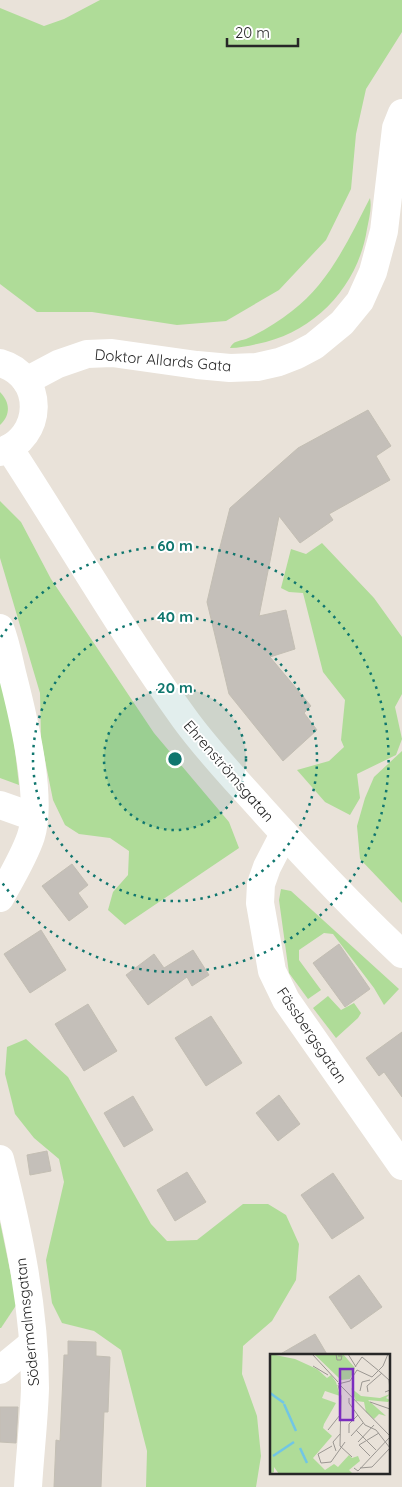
<svg xmlns="http://www.w3.org/2000/svg" width="402" height="1487" font-family="Quicksand,sans-serif">
  <style>
    .green { fill: #afdc98 }
    .building { fill: #c4bfb9; stroke: #c3beb3 }
    .lines { fill: none; stroke-linecap: round; stroke-linejoin: round }
    .minor { stroke: #fff; stroke-width: 28 }
    .ring { fill: none; stroke: #0f766e; stroke-width: 2.5; stroke-dasharray: 2.5 5 }
    .labels { text-anchor: middle; dominant-baseline: central; stroke-width: 4; stroke-linejoin: round; paint-order: stroke }
    .street-label { font-size: 15px; fill: #272727; stroke: #fff }
    .inset-river { fill: none; stroke: #71c6e5; stroke-width: 2.5 }
    .inset-road { fill: none; stroke: #9b9792; stroke-width: 1 }
    .view { fill: #7b2cbf; fill-opacity: 0.15; stroke: #7b2cbf; stroke-width: 2.5 }
    .inset-edge { fill: none; stroke: #272727; stroke-width: 2.5 }
    .centre { fill: #0f766e; stroke: #fff; stroke-width: 2.5 }
    .ring-label { font-size: 15px; text-anchor: middle; font-weight: bold; fill: #0f766e; stroke: #fff; stroke-width: 4; stroke-linejoin: round; paint-order: stroke }
  </style>
  <rect width="100%" height="100%" fill="#e9e2d9"/>
  <g class="green">
    <polygon points="100,0 402,0 402,32 366,89 356,134 351,189 326,240 279,290 226,321 177,325 92,312 37,312 0,284 0,8 44,26 64,19"/>
    <path d="M 370,198 C 372,208 369,219 367,229 C 358,287 314,333 257,344 C 248,346 239,348 230,348 C 233,341 239,341 246,339 C 262,332 278,322 292,311 C 329,283 349,239 370,198 Z"/>
    <path d="M 0,392 C 10,402 11,415 0,425 Z"/>
    <polygon points="0,501 21,522 51,579 154,733 229,822 239,848 125,925 108,910 113,892 128,875 129,851 110,838 79,834 65,825 53,800 41,740 40,693 0,558"/>
    <polygon points="322,543 374,598 402,637 402,694 395,707 402,739 396,755 357,774 360,798 350,815 325,802 297,770 329,761 344,747 341,740 345,700 323,672 303,593 289,592 281,588 291,549 306,554"/>
    <polygon points="0,674 11,716 19,785 0,778"/>
    <polygon points="402,751 402,903 360,859 357,826 365,798 374,777"/>
    <polygon points="281,889 291,891 399,989 384,1005 374,988 333,934 324,933 299,950 299,960 321,990 308,999 289,973 279,900"/>
    <polygon points="328,996 341,1010 354,1003 361,1013 358,1018 336,1038 313,1008"/>
    <polygon points="26,1039 68,1077 151,1224 167,1241 197,1240 243,1204 268,1204 286,1215 299,1244 296,1280 272,1321 243,1346 242,1374 257,1416 261,1456 256,1487 146,1487 147,1451 121,1350 94,1331 62,1323 52,1303 46,1260 64,1182 59,1159 34,1138 15,1114 5,1074 7,1047"/>
    <polygon points="0,1222 17,1304 1,1328 0,1328"/>
  </g>
  <g class="building">
    <polygon points="368,410 391,446 376,456 390,480 329,514 333,520 300,543 279,516 259,616 286,610 295,649 270,657 311,706 304,713 317,730 283,761 229,694 207,602 218,555 230,508 298,448"/>
    <polygon points="72,864 88,885 78,893 88,907 69,921 42,886"/>
    <polygon points="41,930 66,970 30,993 4,954"/>
    <polygon points="339,944 370,989 345,1007 313,963"/>
    <polygon points="193,950 209,975 192,986 187,977 148,1005 126,975 154,954 164,968"/>
    <polygon points="88,1004 117,1051 84,1071 55,1024"/>
    <polygon points="211,1016 242,1063 206,1086 175,1038"/>
    <polygon points="402,1032 402,1097 384,1072 379,1076 366,1058"/>
    <polygon points="279,1095 300,1124 278,1141 256,1113"/>
    <polygon points="133,1096 153,1130 124,1147 104,1113"/>
    <polygon points="47,1151 51,1171 30,1175 27,1155"/>
    <polygon points="187,1172 206,1202 175,1221 157,1190"/>
    <polygon points="333,1173 364,1218 332,1239 301,1195"/>
    <polygon points="359,1275 382,1307 351,1329 329,1297"/>
    <polygon points="315,1334 328,1356 277,1356"/>
    <polygon points="68,1341 96,1342 96,1356 110,1357 108,1412 104,1412 101,1487 54,1487 56,1440 60,1441 64,1355 68,1355"/>
    <polygon points="0,1407 18,1407 16,1443 0,1442"/>
  </g>
  <g class="lines">
    <g class="minor">
      <path d="M 0,363 C 46,376 44,438 0,452"/>
      <polyline points="26,381 58,364 87,354 112,353 197,365 230,368 257,367 279,362 297,355 314,346 342,323 360,301 373,272 384,231 396,128 402,113"/>
      <path d="M 9,448 C 68,538 121,631 184,718 C 207,750 234,778 260,807 C 306,858 352,907 402,954"/>
      <path d="M 0,628 C 6,643 9,661 13,677 C 23,716 43,797 31,836 C 24,857 11,878 0,898"/>
      <polyline points="0,805 34,817"/>
      <polyline points="284,834 267,867 261,884 260,903 272,971 286,1000 402,1166"/>
      <path d="M 0,1159 C 19,1233 35,1311 35,1388 C 34,1421 30,1454 28,1487"/>
      <polyline points="0,1370 33,1343"/>
    </g>
  </g>
  <circle cx="175" cy="759" r="71" fill="#0f766e" fill-opacity=".12"/>
  <g class="ring">
    <circle cx="175" cy="759" r="71"/>
    <circle cx="175" cy="759" r="142"/>
    <path d="M1 637A213 213 0 1 1 1 881"/>
  </g>
  <g class="labels">
    <g class="street-label">
      <text transform="translate(163 360) rotate(5)">Doktor Allards Gata</text>
      <text transform="translate(229 771) rotate(49)">Ehrenströmsgatan</text>
      <text transform="translate(312 1035) rotate(56)">Fässbergsgatan</text>
      <text transform="translate(27 1322) rotate(-96)">Södermalmsgatan</text>
    </g>
  </g>
  <g transform="translate(270 1354)">
    <rect width="120" height="120" fill="#e9e2d9"/>
    <path d="M 0,0 L 25,5 L 47,15 L 57,24 L 61,21 L 66,28 L 70,42 L 55,37 L 52,44 L 66,49 L 54,70 L 53,74 L 62,82 L 43,104 L 55,116 L 64,110 L 68,113 L 79,101 L 82,104 L 88,102 L 90,107 L 79,116 L 83,120 L 9,120 L 4,113 L 4,118 L 0,120 ZM 44,0 L 73,0 L 85,14 L 80,25 L 71,26 ZM 81,34 L 91,42 L 110,44 L 120,40 L 116,44 L 120,46 L 118,48 L 98,46 L 116,62 L 109,60 L 104,65 L 96,58 L 94,48 L 86,47 Z" fill="#afdc98"/>
    <path class="inset-river" d="M 0,39 L 14,49M 14,50 L 26,77M 30,94 L 37,109M 3,102 L 24,88"/>
    <path class="inset-road" d="M 42,0 L 68,28M 66,0 L 67,6 L 71,6 L 72,2 L 68,2M 78,0 L 86,13M 43,12 L 58,21M 85,13 L 92,3 L 109,17 L 119,26 L 120,36 L 115,38M 70,28 L 68,30 L 80,27 L 87,16 L 102,23 L 113,12 L 118,0M 68,31 L 71,42 L 70,92 L 82,103M 70,31 L 120,82M 90,37 L 92,28 L 100,26M 98,38 L 97,32 L 112,19M 79,44 L 79,49 L 95,71 L 106,76 L 120,94M 100,48 L 120,55M 58,76 L 70,61M 86,76 L 106,96M 79,79 L 79,70 L 88,61M 81,82 L 93,69M 88,88 L 104,71M 62,92 L 48,100 L 51,109 L 61,108 L 75,88M 66,97 L 63,88 L 70,80M 100,102 L 89,91 L 109,79M 84,114 L 88,117 L 119,84M 90,114 L 102,113 L 120,94"/>
    <path class="view" d="M 70,15 L 83,15 L 83,66 L 70,66 Z"/>
    <rect width="120" height="120" class="inset-edge"/>
  </g>
  <circle cx="175" cy="759" r="8" class="centre"/>
  <g class="ring-label">
    <text x="175" y="551">60 m</text>
    <text x="175" y="622">40 m</text>
    <text x="175" y="693">20 m</text>
  </g>
  <path d="M227 38v8h71v-8" fill="none" stroke="#272727" stroke-width="2.5"/>
  <text x="235" y="38" font-size="15" fill="#272727" stroke="#ffffff" stroke-width="4" paint-order="stroke">20 m</text>
</svg>
